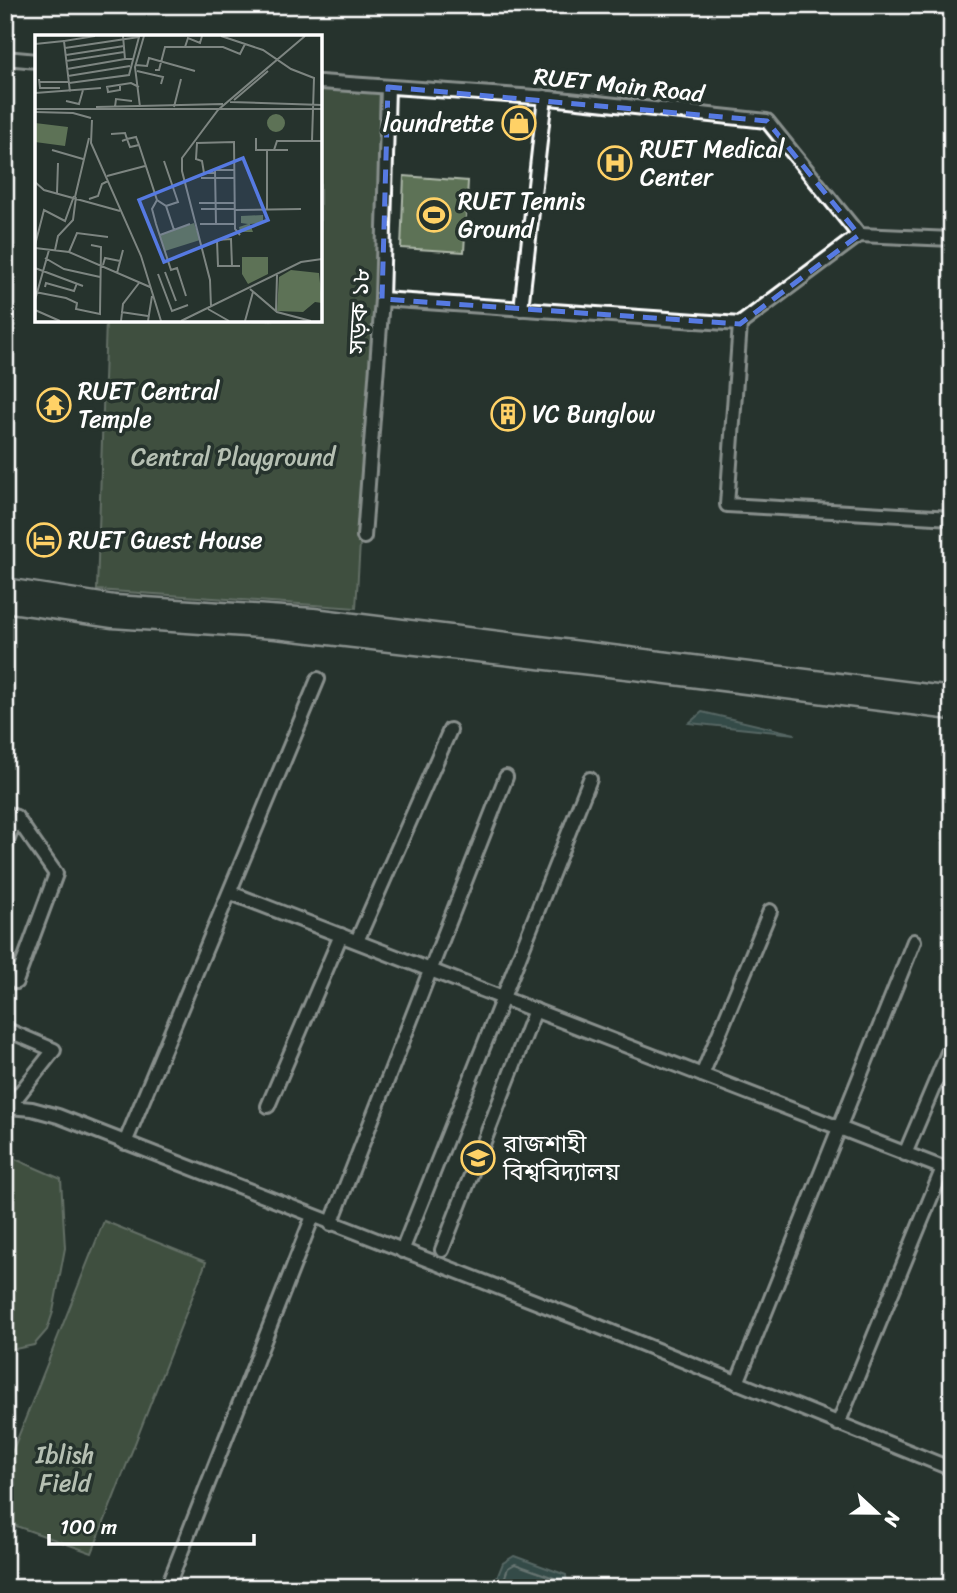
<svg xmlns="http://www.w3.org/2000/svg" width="957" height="1593" font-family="Sriracha,'Noto Sans Bengali',sans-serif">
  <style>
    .green { fill: #5d7256; stroke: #aeb8aa; stroke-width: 2 }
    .water { fill: #446868; stroke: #8fa4a4; stroke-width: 2 }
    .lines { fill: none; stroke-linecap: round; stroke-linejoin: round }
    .shore { stroke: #b4c3c3; stroke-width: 2 }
    .minor-casing { stroke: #fff; stroke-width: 18 }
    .secondary-casing { stroke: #fff; stroke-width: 23 }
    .minor { stroke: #26332d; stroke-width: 12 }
    .secondary { stroke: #26332d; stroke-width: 18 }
    .marked { fill: none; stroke: #567ae2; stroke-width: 5; stroke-dasharray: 14 9; stroke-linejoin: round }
    .labels { text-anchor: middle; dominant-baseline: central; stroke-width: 7; stroke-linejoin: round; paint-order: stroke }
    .street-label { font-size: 24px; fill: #fff; stroke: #26332d }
    .poi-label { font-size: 24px; fill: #fff; stroke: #26332d; text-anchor: start }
    .park-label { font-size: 24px; fill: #b6c0b3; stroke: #26332d }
    .inset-road { fill: none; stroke: #7d8581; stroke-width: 2 }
    .view { fill: #567ae2; fill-opacity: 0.15; stroke: #567ae2; stroke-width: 3.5 }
    .inset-edge { fill: none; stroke: #fff; stroke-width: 3.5 }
  </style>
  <rect width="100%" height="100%" fill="#26332d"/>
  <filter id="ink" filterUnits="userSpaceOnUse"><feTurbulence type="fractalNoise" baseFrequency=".0143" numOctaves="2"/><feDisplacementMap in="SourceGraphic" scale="14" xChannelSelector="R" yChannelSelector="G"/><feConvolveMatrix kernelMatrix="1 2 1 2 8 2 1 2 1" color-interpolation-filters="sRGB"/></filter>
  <g filter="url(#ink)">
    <g class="green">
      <polygon points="320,82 388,87 356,608 97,590 106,320 320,320"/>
      <polygon points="404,176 468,181 464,252 401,248"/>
      <polygon points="5,1158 13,1158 61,1179 65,1248 53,1312 47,1330 34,1345 10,1350 5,1364"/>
      <polygon points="104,1221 206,1262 92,1553 5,1522 5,1470"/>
    </g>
    <g class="water">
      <polygon points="702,712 795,734 689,723"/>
      <polygon points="514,1556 566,1575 567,1588 493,1588 503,1563"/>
    </g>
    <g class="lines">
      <polyline class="shore" points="501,1588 508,1568 515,1564 557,1579 560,1588"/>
      <defs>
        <g id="minor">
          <polyline points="5,58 37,61"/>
          <polyline points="320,82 550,98 767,121 859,235"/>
          <polyline points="382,299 740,324 859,235 952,239"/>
          <polyline points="521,309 545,97"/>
          <polyline points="740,324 727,505 952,518"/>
          <polyline points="364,537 382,299 388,87"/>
          <polyline points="5,813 16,817 5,847"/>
          <polyline points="231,893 943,1168 838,1424"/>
          <polyline points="357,941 450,730"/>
          <polyline points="16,982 56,874 16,817"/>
          <polyline points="5,1029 54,1050 9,1107"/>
          <polyline points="702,1075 770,911"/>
          <polyline points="268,1106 341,935"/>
          <polyline points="5,1108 9,1107 32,1109 58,1116 590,1323 952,1469"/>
          <polyline points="125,1143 318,679"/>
          <polyline points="905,1154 952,1043"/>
          <polyline points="331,1224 506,777"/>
          <polyline points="442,1250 535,1010"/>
          <polyline points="402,1251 590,779"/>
          <polyline points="737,1383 914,941"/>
          <polyline points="167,1588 313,1216"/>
        </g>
        <g id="secondary">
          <polyline points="5,588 114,605 313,618 952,697"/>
          <polyline points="5,602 113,618 276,629 635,670 952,710"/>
        </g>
      </defs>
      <use href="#minor" class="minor-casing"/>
      <use href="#secondary" class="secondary-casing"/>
      <use href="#minor" class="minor"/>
      <use href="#secondary" class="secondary"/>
    </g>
  </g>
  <path d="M0 0H957V1593H0ZM 388,87 L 767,121 L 859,235 L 740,324 L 382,299 Z" fill="#26332d" fill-opacity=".55" fill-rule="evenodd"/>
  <path class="marked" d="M 388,87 L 767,121 L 859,235 L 740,324 L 382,299 Z"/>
  <defs>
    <symbol id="shop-ring" viewBox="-11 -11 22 22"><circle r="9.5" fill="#26332d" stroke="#ffd166" stroke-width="1.5"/><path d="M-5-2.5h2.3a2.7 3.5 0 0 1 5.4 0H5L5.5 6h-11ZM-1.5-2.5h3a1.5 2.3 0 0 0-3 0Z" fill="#ffd166"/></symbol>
    <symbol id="hospital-ring" viewBox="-11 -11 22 22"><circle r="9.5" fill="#26332d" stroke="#ffd166" stroke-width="1.5"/><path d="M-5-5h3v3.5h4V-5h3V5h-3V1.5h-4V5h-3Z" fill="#ffd166"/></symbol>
    <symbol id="stadium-ring" viewBox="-11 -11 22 22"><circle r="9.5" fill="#26332d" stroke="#ffd166" stroke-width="1.5"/><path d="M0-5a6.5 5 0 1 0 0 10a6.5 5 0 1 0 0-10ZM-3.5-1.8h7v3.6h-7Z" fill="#ffd166"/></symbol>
    <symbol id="temple-ring" viewBox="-11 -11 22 22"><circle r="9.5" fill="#26332d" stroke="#ffd166" stroke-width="1.5"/><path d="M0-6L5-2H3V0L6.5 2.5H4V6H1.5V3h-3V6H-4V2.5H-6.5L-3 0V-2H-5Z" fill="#ffd166"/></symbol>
    <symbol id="building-ring" viewBox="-11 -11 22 22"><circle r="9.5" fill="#26332d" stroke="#ffd166" stroke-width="1.5"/><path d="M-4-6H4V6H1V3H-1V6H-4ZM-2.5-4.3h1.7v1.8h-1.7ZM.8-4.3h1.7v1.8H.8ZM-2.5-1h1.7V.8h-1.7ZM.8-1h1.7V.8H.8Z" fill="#ffd166"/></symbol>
    <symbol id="hotel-ring" viewBox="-11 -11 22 22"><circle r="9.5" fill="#26332d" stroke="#ffd166" stroke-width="1.5"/><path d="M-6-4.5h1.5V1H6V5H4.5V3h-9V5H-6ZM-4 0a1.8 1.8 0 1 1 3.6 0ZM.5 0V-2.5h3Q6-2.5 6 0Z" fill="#ffd166"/></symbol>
    <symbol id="university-ring" viewBox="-11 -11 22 22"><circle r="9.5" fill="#26332d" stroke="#ffd166" stroke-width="1.5"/><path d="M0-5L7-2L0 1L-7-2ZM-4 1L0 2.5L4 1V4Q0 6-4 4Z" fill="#ffd166"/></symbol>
  </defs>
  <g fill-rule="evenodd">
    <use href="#shop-ring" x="500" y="104" width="38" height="38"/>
    <use href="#hospital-ring" x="596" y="144" width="38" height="38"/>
    <use href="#stadium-ring" x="415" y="196" width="38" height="38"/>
    <use href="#temple-ring" x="35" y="386" width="38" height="38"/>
    <use href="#building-ring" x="489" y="395" width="38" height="38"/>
    <use href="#hotel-ring" x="25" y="521" width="38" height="38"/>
    <use href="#university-ring" x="459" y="1139" width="38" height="38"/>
  </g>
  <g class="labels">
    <g class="street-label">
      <text transform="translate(619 85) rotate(6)">RUET Main Road</text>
      <text transform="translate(359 311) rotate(-87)">সড়ক ১৮</text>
    </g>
    <g class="poi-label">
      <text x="494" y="123" text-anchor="end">laundrette</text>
      <text x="640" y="149">RUET Medical<tspan x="640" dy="28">Center</tspan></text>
      <text x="458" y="201">RUET Tennis<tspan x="458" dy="28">Ground</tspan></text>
      <text x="78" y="391">RUET Central<tspan x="78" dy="28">Temple</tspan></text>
      <text x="532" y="414">VC Bunglow</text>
      <text x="68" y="540">RUET Guest House</text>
      <text x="503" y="1144">রাজশাহী<tspan x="503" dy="28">বিশ্ববিদ্যালয়</tspan></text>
    </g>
    <g class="park-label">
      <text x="233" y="457">Central Playground</text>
      <text x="65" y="1455">Iblish<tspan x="65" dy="28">Field</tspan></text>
    </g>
  </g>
  <g transform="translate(35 35)">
    <rect width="287" height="287" fill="#26332d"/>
    <path d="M232 88a9 9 0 1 1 18 0a9 9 0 1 1-18 0ZM 0,88 L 33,92 L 30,111 L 0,107 ZM 228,180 L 228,188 L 215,189 L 218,197 L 205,197 L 204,192 L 213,189 L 206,188 L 206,181 ZM 159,188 L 165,205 L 130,216 L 125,200 ZM 207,222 L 233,222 L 233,239 L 213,249 L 207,239 ZM 256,235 L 284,238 L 287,268 L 280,267 L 268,277 L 242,276 L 244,242 Z" fill="#5d7256"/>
    <path class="inset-road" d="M 88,1 L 90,24 L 98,24M 186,1 L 228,15 L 256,34 L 279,43 L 277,106 L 287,106M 0,9 L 29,6M 150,12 L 153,3 L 165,8 L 167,1M 30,13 L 104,2 L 94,40 L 34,48M 31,20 L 89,11M 31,26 L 89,17M 101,30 L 112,31 L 114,23 L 160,36M 32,34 L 90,24M 120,35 L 124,35 L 130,12 L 188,12 L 205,19 L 210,9M 102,36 L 128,42 L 126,49M 33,41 L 95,31M 4,44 L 5,53 L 25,53M 5,47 L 34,47M 72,51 L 73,57 L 85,55 L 85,51M 71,52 L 96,48 L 104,52M 35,57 L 29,6 L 60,1M 0,58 L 66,53M 199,65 L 233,36M 31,66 L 44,69 L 48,55M 195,67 L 287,70M 61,72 L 188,69M 80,72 L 81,64 L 97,66M 105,72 L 100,32 L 109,1M 139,72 L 146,44M 0,74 L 287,74M 0,77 L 38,78 L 56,83M 57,85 L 56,108 L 106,221 L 126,286M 76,99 L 90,98 L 92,104 L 95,112 L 104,110 L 101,102 L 92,104 L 87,106M 221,103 L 221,115 L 232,115M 104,110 L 122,165 L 131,171 L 139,195M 17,115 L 48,124M 239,115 L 242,106 L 277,106M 129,126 L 143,167 L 131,171M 180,138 L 169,138 L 167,126 L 161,124 L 162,108 L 199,107 L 200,194 L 205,200M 72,141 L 110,131M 166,143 L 199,143M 0,147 L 9,155 L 85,176M 22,158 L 23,128M 40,162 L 54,103M 54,164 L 63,161 L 67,149 L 73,146M 122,165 L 117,174 L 121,189 L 136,235 L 142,233 L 151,261M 164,168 L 200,168M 166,174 L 200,174M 200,175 L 266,174M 232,175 L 232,115 L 253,115M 165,189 L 200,189M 181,189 L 180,135 L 200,135M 125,200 L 155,189M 0,210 L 9,175 L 30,186 L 39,161M 0,213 L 34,217 L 115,252M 20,215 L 23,201 L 38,185 L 41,162M 34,217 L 42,198 L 73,202M 10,223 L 29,234 L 65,242M 68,230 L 70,223 L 85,226M 197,231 L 196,204 L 182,205 L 183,231 L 205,231M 0,233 L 48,251M 130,237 L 141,266M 82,238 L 88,215M 123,239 L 137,276 L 153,270M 10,252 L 11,248 L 39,256 L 42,248M 215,254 L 242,277 L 276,286M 0,257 L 31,263 L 42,268 L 41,274 L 65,279 L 66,212 L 56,210M 0,265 L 14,215M 176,272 L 175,245 L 147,136 L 147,123 L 183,75 L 270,1M 173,274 L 194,286M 0,275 L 25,286M 241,276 L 242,240M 86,277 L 113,281M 86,286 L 88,269 L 104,248M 113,286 L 117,261M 146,286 L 266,227 L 287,224M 210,286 L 218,257"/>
    <path class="view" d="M 208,123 L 233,185 L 129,227 L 104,165 Z"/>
    <rect width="287" height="287" class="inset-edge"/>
  </g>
  <rect width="957" height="1593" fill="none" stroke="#26332d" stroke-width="28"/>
  <rect x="14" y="14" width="929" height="1565" fill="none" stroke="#fff" stroke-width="2.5" filter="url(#ink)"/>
  <g transform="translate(877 1513) rotate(112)" stroke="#26332d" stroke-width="5" paint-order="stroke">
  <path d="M0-5L12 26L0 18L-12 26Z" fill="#ffffff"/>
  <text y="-10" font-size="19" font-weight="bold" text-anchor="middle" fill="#ffffff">N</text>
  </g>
  <path d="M49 1534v10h205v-10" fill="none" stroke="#ffffff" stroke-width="3.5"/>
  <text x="60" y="1534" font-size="21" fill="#ffffff" stroke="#26332d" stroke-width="5" paint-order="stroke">100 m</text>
</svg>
